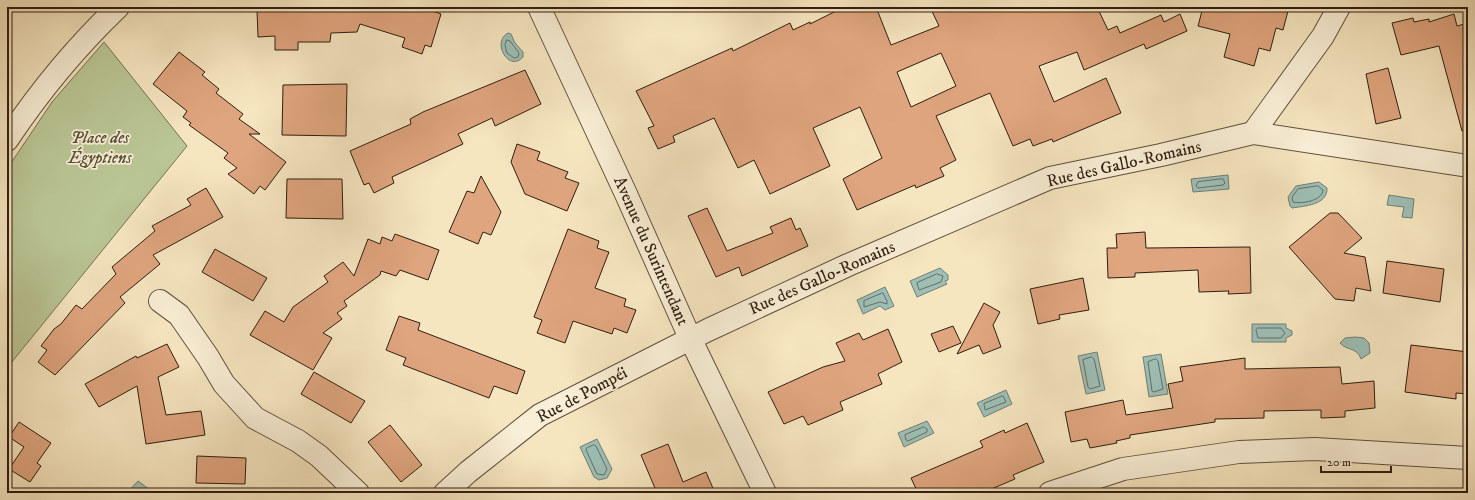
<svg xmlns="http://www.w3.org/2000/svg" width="1475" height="500" font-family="'IM FELL DW Pica',serif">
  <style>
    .green { fill: #bac695; stroke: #757254 }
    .water { fill: #9dbfb6; stroke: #717e75 }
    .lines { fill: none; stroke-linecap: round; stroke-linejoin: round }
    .shore { stroke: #666e64; stroke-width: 1 }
    .building { fill: #dfa57e; stroke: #301d13; fill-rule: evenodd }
    .minor-casing { stroke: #624f3e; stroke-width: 24 }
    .minor { stroke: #f9efd6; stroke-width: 22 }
    .labels { text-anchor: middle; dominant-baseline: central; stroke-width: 3.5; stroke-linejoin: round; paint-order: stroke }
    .park-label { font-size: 17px; font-style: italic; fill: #59503a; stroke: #f9efd6 }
    .street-label { font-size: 17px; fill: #301d13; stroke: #f9efd6 }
  </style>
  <rect width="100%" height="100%" fill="#f6e6c0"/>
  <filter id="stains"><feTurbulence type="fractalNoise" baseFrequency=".005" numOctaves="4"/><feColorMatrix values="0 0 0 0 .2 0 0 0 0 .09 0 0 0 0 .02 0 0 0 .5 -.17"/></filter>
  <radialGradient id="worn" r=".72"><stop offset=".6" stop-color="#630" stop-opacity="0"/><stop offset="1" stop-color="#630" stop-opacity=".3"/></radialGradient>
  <polygon class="green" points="104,42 187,146 7,368 7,169 52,102"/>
  <g class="water">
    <path d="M 508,33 L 511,34 L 515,43 L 523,52 L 523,57 C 509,73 491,42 508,33 Z"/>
    <polygon points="1228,175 1229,189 1193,192 1191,179"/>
    <path d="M 1319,182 L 1327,188 C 1328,205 1304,206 1292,208 L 1290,206 L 1288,197 L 1296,186 Z"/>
    <polygon points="1389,195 1414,199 1412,218 1402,217 1404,207 1387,205"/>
    <polygon points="940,268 948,275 948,280 945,281 947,284 917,297 910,281"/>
    <polygon points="885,287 894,306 885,310 880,306 863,314 857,300"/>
    <polygon points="1252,324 1286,324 1286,328 1292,331 1292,335 1286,338 1286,342 1252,342"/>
    <path d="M 1355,337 L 1364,338 L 1369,343 L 1370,353 L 1361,359 C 1357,347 1347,351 1340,343 L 1345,338 Z"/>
    <polygon points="1097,352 1105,390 1086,394 1078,356"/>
    <polygon points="1161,354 1168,394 1149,397 1143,357"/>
    <polygon points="1006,390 1012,404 984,417 977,403"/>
    <polygon points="927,421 934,433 904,447 898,433"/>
    <polygon points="597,439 612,469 607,478 599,480 594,477 580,447"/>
    <polygon points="138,481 150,490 147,493 127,493"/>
  </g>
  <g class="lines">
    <g class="shore">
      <polygon points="507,40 510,41 519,53 518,57 514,58 507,53 505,45"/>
      <polygon points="1223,179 1225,183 1223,185 1198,188 1196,186 1198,182"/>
      <path d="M 1318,186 L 1323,190 C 1322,201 1302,204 1293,202 L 1292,197 L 1298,189 Z"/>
      <polygon points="937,274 943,276 941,282 919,290 917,283"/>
      <polygon points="883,293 887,301 887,304 880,302 864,307 864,301"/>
      <polygon points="1258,328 1281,328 1285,333 1281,338 1258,338 1256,330"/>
      <polygon points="1092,357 1094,359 1100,386 1090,389 1088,387 1083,360"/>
      <polygon points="1156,359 1158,361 1163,389 1154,392 1152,391 1148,362"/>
      <polygon points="1003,396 1006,402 985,410 984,404"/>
      <polygon points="924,427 927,429 927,432 908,441 906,440 905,435"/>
      <polygon points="594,445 596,446 607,469 604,475 597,474 586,450 587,448"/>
    </g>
  </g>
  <g class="building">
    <polygon points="303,7 422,7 441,14 431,47 425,45 422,54 402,47 405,38 360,24 357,32 331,33 330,42 298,42 298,50 275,50 275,36 258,37 257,10 303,10"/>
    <path d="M 844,7 L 876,7 L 891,45 L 939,26 L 930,7 L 1097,7 L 1108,30 L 1117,26 L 1120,33 L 1161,15 L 1164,22 L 1180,14 L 1187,31 L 1146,49 L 1144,44 L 1084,70 L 1077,52 L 1039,66 L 1054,102 L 1106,78 L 1121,113 L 1053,142 L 1052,139 L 1033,146 L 1030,139 L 1013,146 L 990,93 L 936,116 L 956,160 L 940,168 L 944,176 L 916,188 L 915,185 L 857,210 L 843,179 L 882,158 L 860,107 L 813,128 L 830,166 L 770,194 L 754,160 L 738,168 L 714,118 L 673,136 L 675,142 L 658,149 L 648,128 L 654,126 L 636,91 L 732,48 L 733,51 L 790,23 L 793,30 L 810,22 L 810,24 ZM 941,53 L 956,86 L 911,107 L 897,72 Z"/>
    <polygon points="1203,7 1289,7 1283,30 1276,28 1270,51 1259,48 1254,66 1224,57 1230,34 1198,26"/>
    <polygon points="1454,14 1457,26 1468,23 1468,130 1462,131 1439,46 1401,55 1392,23 1413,18 1414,22 1429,19 1429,22"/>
    <polygon points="179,52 205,72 202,75 219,89 216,93 243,114 239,119 260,134 249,134 286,162 265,190 260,186 254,194 228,174 237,168 224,158 228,153 189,125 191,123 183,117 187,111 153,84"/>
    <polygon points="1388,68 1401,118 1376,124 1366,74"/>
    <polygon points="525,70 541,104 495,126 492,118 458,134 463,144 392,177 394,183 374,193 369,183 364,185 350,151 411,124 410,119 423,112"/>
    <polygon points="347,84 346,136 282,135 283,85"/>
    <polygon points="517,144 540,152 537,160 568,172 565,178 579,183 567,211 525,194 511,162"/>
    <polygon points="481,176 501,212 491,235 483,232 478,244 449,232 467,191 474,193"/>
    <polygon points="287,179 342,179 343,219 286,218"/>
    <polygon points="206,188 223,217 153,255 160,264 120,297 125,303 55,375 38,362 47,350 41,346 54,329 61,324 76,305 82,309 116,274 112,267 155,231 152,226 191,205 187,199"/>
    <polygon points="707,208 727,251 773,233 770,227 791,218 796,230 800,228 808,246 742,276 739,267 716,277 688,216"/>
    <polygon points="1330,213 1338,213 1362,238 1344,253 1365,257 1371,291 1356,288 1354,301 1335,299 1289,247"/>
    <polygon points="568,229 599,241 597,248 609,252 595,288 626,299 624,306 636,310 627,333 614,328 612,334 573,321 565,343 537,333 542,320 534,317"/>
    <polygon points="1145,232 1146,248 1250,247 1251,293 1228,294 1229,291 1199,292 1198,270 1135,273 1135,277 1108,278 1107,248 1117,248 1116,234"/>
    <polygon points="395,234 439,250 428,280 400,270 396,276 381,271 380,275 344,301 347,306 337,313 342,319 323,333 332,338 313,370 250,335 265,311 284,322 293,307 328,282 324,276 343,262 354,276 368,239 380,244 382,237 392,241"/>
    <polygon points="215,249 267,278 253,301 202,272"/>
    <polygon points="1387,261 1444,269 1440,302 1383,293"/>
    <polygon points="1083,278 1089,310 1059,315 1060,319 1038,324 1030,289"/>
    <polygon points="984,303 1000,312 993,325 1001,347 983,354 979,345 957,354"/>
    <polygon points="399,316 420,323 418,330 525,371 517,394 494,386 489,398 403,365 406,358 386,350"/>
    <polygon points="953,326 961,343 939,352 931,334"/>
    <polygon points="888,329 902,362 878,374 882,384 840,402 843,410 808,425 803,416 784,424 768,392 823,367 845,361 836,343 859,333 863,340"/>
    <polygon points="167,344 179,367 158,377 166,415 201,411 205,435 146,444 137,386 99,407 85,384 136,356 137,358"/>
    <polygon points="1411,345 1468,352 1468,394 1456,393 1456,399 1405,392"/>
    <polygon points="1245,358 1245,369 1340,367 1342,384 1374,381 1375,408 1345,411 1345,417 1321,418 1321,410 1264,411 1264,418 1215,419 1215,422 1130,435 1130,438 1116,441 1117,443 1090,448 1087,439 1071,442 1065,412 1123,400 1126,415 1173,408 1168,384 1183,381 1180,367"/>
    <polygon points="314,372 365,401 351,423 301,394"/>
    <polygon points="19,422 51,443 37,463 41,466 30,482 9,469 24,447 9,437"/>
    <polygon points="1027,423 1044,462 1013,475 1015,479 982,493 918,493 911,478 983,447 980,441 1004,430 1005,433"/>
    <polygon points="390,425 422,465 401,482 368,442"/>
    <polygon points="668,444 683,482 706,472 715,493 657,493 641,455"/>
    <polygon points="197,456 246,458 245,484 196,483"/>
  </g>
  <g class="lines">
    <defs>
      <g id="minor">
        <polyline points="539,7 626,194 690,338 765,493"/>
        <polyline points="1253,133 1323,36 1339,7"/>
        <path d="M 7,140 C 39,92 76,47 118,7"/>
        <polyline points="160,301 179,315 208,357 224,384 255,418 298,441 319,456 358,493"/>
        <polyline points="445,493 468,472 540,415 708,330 848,265 1050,178 1161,155 1253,133 1468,166"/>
        <polyline points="1050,493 1123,469 1239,452 1315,449 1468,458"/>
      </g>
    </defs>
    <use href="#minor" class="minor-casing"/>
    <use href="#minor" class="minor"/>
  </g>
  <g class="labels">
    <g class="park-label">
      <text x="100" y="138">Place des<tspan x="100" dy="20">Égyptiens</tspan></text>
    </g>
    <g class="street-label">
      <text transform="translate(1124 164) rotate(-13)">Rue des Gallo-Romains</text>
      <text transform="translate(651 251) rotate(66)">Avenue du Surintendant</text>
      <text transform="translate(822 278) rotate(-24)">Rue des Gallo-Romains</text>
      <text transform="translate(582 395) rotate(-28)">Rue de Pompéi</text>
    </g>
  </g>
  <rect width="1475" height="500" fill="none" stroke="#f6e6c0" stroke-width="24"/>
  <rect x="8" y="8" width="1459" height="484" fill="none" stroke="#301d13" stroke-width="2"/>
  <rect x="12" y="12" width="1451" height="476" fill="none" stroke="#301d13"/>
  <path d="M1321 466v6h70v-6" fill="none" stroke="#301d13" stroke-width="2"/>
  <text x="1327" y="466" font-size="12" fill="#301d13" stroke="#f9efd6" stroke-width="3" paint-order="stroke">20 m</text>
  <rect width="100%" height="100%" filter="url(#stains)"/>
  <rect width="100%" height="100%" fill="url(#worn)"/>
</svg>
